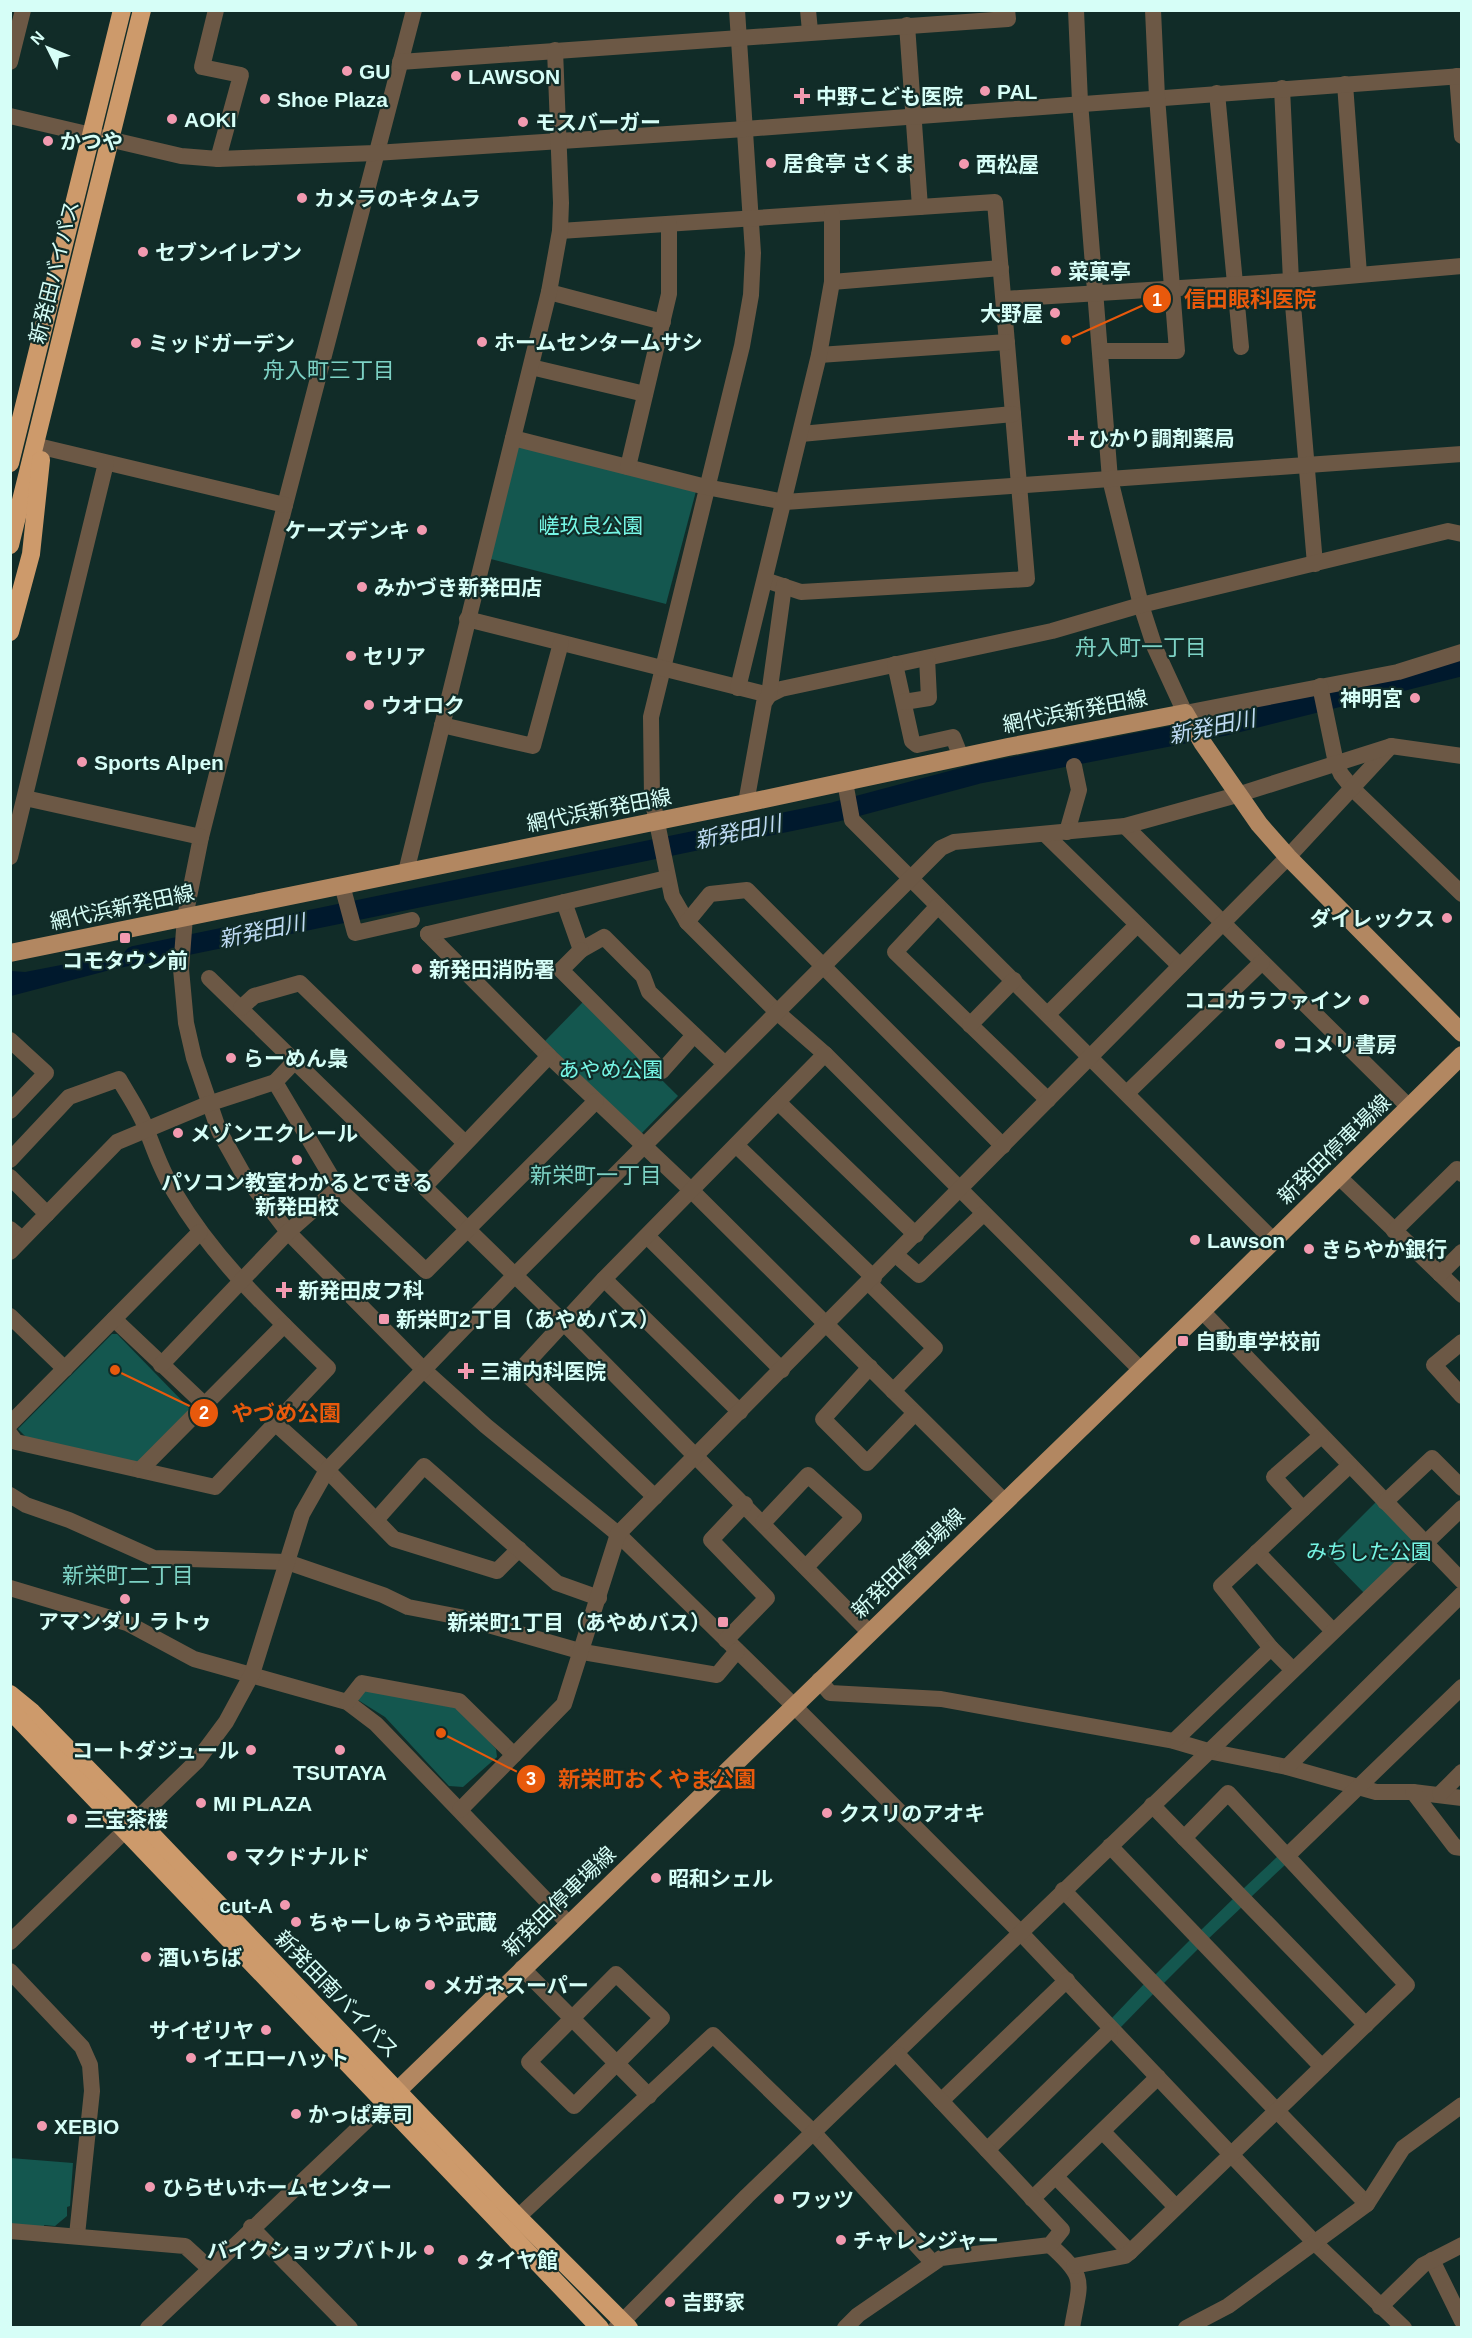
<svg xmlns="http://www.w3.org/2000/svg" width="1472" height="2338" font-family="Arial,'Noto Sans JP',sans-serif">
  <style>
    .green { fill: #14574f }
    .water { fill: #00192d }
    .lines { fill: none; stroke-linecap: round; stroke-linejoin: round }
    .river { stroke: #00192d; stroke-width: 20 }
    .minor { stroke: #6c5845; stroke-width: 16 }
    .major { stroke: #b28761; stroke-width: 18 }
    .highway { stroke: #cd9a6b; stroke-width: 18 }
    .poi-dot { fill: #f29ab0; stroke: #112c28; stroke-width: 2 }
    .labels { text-anchor: middle; dominant-baseline: central; stroke-width: 4.5; stroke-linejoin: round; paint-order: stroke }
    .poi-label { font-size: 21px; font-weight: bold; fill: #d6fef7; stroke: #112c28; text-anchor: start }
    .street-label { font-size: 21px; fill: #d6fef7; stroke: #112c28 }
    .park-label { font-size: 21px; fill: #76f6e5; stroke: #112c28 }
    .neighbourhood-label { font-size: 22px; fill: #7dd2c5; stroke: #112c28 }
    .water-label { font-size: 22px; font-style: italic; fill: #bedbf4; stroke: #112c28 }
    .leader { fill: none; stroke: #e8590c; stroke-width: 2 }
    .callout-dot { fill: #e8590c; stroke: #112c28; stroke-width: 2 }
    .mark-label { font-size: 18px; text-anchor: middle; font-weight: bold; fill: #fff }
    .callout-label { font-size: 22px; text-anchor: middle; font-weight: bold; fill: #e8590c; stroke: #112c28; stroke-width: 4.5; stroke-linejoin: round; paint-order: stroke }
  </style>
  <rect width="100%" height="100%" fill="#112c28"/>
  <g class="green">
    <polygon points="516,445 696,491 666,604 487,558"/>
    <polygon points="583,1002 678,1096 640,1135 545,1041"/>
    <polygon points="112,1334 117,1334 190,1409 137,1465 31,1442 18,1429"/>
    <polygon points="1376,1502 1414,1539 1414,1548 1366,1595 1325,1553"/>
    <polygon points="363,1689 461,1709 496,1749 497,1757 463,1787 449,1786 385,1717 358,1700"/>
    <polygon points="1278,1856 1286,1864 1251,1897 1243,1889"/>
    <polygon points="1236,1896 1244,1905 1207,1940 1199,1932"/>
    <polygon points="1191,1939 1199,1948 1164,1983 1155,1975"/>
    <polygon points="1146,1982 1156,1991 1120,2028 1111,2019"/>
    <polygon points="10,2158 73,2163 70,2206 67,2207 67,2216 55,2226 44,2225 44,2228 11,2226"/>
  </g>
  <polygon class="water" points="159,946 159,960 114,969 11,996 11,971 25,972"/>
  <g class="lines">
    <polyline class="river" points="134,956 835,812 977,774 1223,726 1462,666"/>
    <g class="minor">
      <polyline points="216,10 202,67 241,75 218,159"/>
      <polyline points="414,10 285,505 201,837 185,917 181,969 186,1023 194,1058 219,1131 242,1172 288,1232 425,1371 486,1426 618,1534 793,1705 1020,1932 1314,2242 1404,2328"/>
      <polyline points="737,10 753,253 751,295 742,346 651,717 652,798 672,896 687,922 778,1013 825,1054 1140,1369"/>
      <polyline points="808,10 810,31"/>
      <polyline points="1076,10 1080,102 1110,479 1141,605 1155,648 1185,713 1398,672 1462,652"/>
      <polyline points="907,25 920,207"/>
      <polyline points="10,62 23,10"/>
      <polyline points="400,62 1008,19 1007,10"/>
      <polyline points="1457,76 1462,136"/>
      <polyline points="1345,84 1359,274"/>
      <polyline points="1282,88 1291,281 1315,564"/>
      <polyline points="1217,93 1241,347"/>
      <polyline points="10,116 181,156 218,159 375,153 745,129 1462,76"/>
      <polyline points="560,231 995,202 1027,579 801,592 765,580"/>
      <polyline points="832,282 1001,268"/>
      <polyline points="549,292 663,322"/>
      <polyline points="1004,299 1291,281 1462,266"/>
      <polyline points="1101,351 1177,351 1157,97 1153,10"/>
      <polyline points="819,355 1007,342"/>
      <polyline points="531,367 645,394"/>
      <polyline points="801,434 1013,414"/>
      <polyline points="513,438 706,487 785,502 1462,454"/>
      <polyline points="42,447 285,505"/>
      <polyline points="628,467 669,294 669,224"/>
      <polyline points="467,619 769,695 781,689 1052,631 1141,605 1448,531 1462,534"/>
      <polyline points="895,664 912,741 917,745 953,737 961,757"/>
      <polyline points="1320,686 1336,763 1341,774 1353,789 1462,894"/>
      <polyline points="738,688 819,355 832,282 832,214"/>
      <polyline points="904,702 929,698 927,658"/>
      <polyline points="442,725 533,746 561,643"/>
      <polyline points="845,782 852,820 1273,1240"/>
      <polyline points="25,798 201,837"/>
      <polyline points="746,803 764,703 769,695 784,586"/>
      <polyline points="1125,826 1409,1107"/>
      <polyline points="1067,832 1079,790 1074,766"/>
      <polyline points="1046,835 1180,966"/>
      <polyline points="10,857 106,463"/>
      <polyline points="406,872 549,292 560,231 561,203 555,50"/>
      <polyline points="342,885 355,933 412,920"/>
      <polyline points="564,902 581,950 604,937 643,976 649,992 725,1064"/>
      <polyline points="938,906 895,952 1048,1100"/>
      <polyline points="687,922 710,894 747,890 1003,1146"/>
      <polyline points="428,934 549,1056 692,1191 1005,1502"/>
      <polyline points="428,934 667,878"/>
      <polyline points="581,950 561,970 662,1071 694,1035"/>
      <polyline points="209,978 563,1322 869,1632"/>
      <polyline points="241,1008 254,996 300,983 465,1143"/>
      <polyline points="1048,1014 1137,925"/>
      <polyline points="970,1025 1014,980"/>
      <polyline points="10,1040 46,1073 10,1111"/>
      <polyline points="275,1082 338,1188 426,1271 596,1101"/>
      <polyline points="1127,1093 1262,962"/>
      <polyline points="778,1102 916,1235"/>
      <polyline points="736,1145 874,1278"/>
      <path d="M 10,1160 L 69,1097 L 119,1079 C 128,1095 141,1113 147,1131 C 155,1152 163,1174 175,1193 C 215,1261 272,1313 328,1368 L 215,1487 L 16,1442 L 10,1434"/>
      <polyline points="10,1177 47,1214"/>
      <polyline points="1339,1177 1462,1295"/>
      <polyline points="424,1187 549,1056"/>
      <polyline points="10,1229 22,1239"/>
      <polyline points="1394,1231 1457,1169 1462,1174"/>
      <polyline points="647,1236 782,1370"/>
      <polyline points="10,1252 117,1142 208,1104 275,1082 295,1061"/>
      <polyline points="896,1255 919,1275 983,1214"/>
      <polyline points="1440,1274 1462,1252"/>
      <polyline points="604,1279 740,1412"/>
      <polyline points="869,1283 935,1348 893,1391"/>
      <polyline points="1202,1311 1462,1581"/>
      <polyline points="10,1316 65,1369"/>
      <polyline points="114,1319 206,1406"/>
      <polyline points="1462,1342 1434,1365 1462,1396"/>
      <polyline points="161,1365 288,1232 338,1188"/>
      <polyline points="870,1367 823,1419 867,1463 915,1413"/>
      <polyline points="275,1423 327,1470 394,1539 497,1571 519,1549"/>
      <polyline points="10,1424 200,1232"/>
      <polyline points="140,1470 284,1325"/>
      <polyline points="10,1495 26,1505 69,1520 154,1558 287,1562 383,1595 408,1607 460,1617 583,1652 717,1675 737,1651"/>
      <polyline points="655,1497 521,1369 604,1279 825,1054"/>
      <polyline points="1385,1502 1432,1458 1462,1488"/>
      <polyline points="1303,1509 1274,1477 1321,1436"/>
      <polyline points="376,1520 424,1466 557,1583 599,1598"/>
      <polyline points="763,1523 808,1475 854,1517 806,1567"/>
      <polyline points="1257,1552 1333,1631"/>
      <polyline points="10,1588 127,1623 194,1659 347,1702 376,1724 568,1923"/>
      <polyline points="726,1640 767,1598 711,1540 745,1504"/>
      <polyline points="1293,1670 1271,1648 1221,1586 1350,1465"/>
      <polyline points="819,1680 830,1693 941,1699 1174,1741 1208,1751 1287,1767 1376,1792 1413,1792 1462,1798"/>
      <polyline points="347,1702 362,1683 459,1701 514,1755"/>
      <polyline points="1174,1741 1271,1648"/>
      <polyline points="1287,1767 1462,1594"/>
      <polyline points="1413,1792 1455,1847 1462,1848"/>
      <polyline points="1440,1794 1462,1772"/>
      <polyline points="1152,1805 1366,2025"/>
      <polyline points="460,1810 564,1704 618,1534 1288,857 1391,746"/>
      <polyline points="1110,1846 1322,2067"/>
      <polyline points="1288,1855 1462,1687"/>
      <polyline points="1063,1890 1367,2204"/>
      <polyline points="10,1942 197,1761 226,1722 252,1674 302,1514 327,1470 515,1275 941,848 954,842 1125,826 1237,795 1391,746 1462,756"/>
      <polyline points="522,1968 649,2096"/>
      <polyline points="10,1971 82,2047 90,2065 92,2091 77,2235"/>
      <polygon points="616,1974 662,2018 574,2106 529,2062"/>
      <polyline points="941,2101 1067,1980"/>
      <polyline points="1103,2132 1176,2207"/>
      <polyline points="987,2150 1110,2030"/>
      <polyline points="1056,2177 1130,2252"/>
      <polyline points="1032,2199 1158,2077"/>
      <polyline points="518,2217 713,2035 813,2132 933,2263"/>
      <polyline points="251,2227 350,2328"/>
      <polyline points="10,2231 185,2246 209,2268"/>
      <path d="M 1050,2245 C 1088,2279 1080,2280 1072,2328"/>
      <polyline points="1432,2260 1462,2321"/>
      <polyline points="1074,2266 1125,2256 1130,2252 1407,1985 1228,1793 1184,1838"/>
      <polyline points="1380,2307 1423,2265 1462,2245"/>
      <polyline points="148,2328 385,2103"/>
      <polyline points="616,2328 747,2196 1462,1508"/>
      <polyline points="845,2328 858,2315 941,2258 1050,2245 1062,2230 897,2054"/>
      <polyline points="1186,2328 1228,2306 1367,2204 1403,2148 1462,2105"/>
    </g>
    <g class="major">
      <polyline points="10,953 746,803 1008,747 1185,713 1202,742 1259,824 1288,857 1462,1033"/>
      <polyline points="388,2100 1202,1311 1462,1055"/>
    </g>
    <g class="highway">
      <polyline points="10,463 122,10"/>
      <polyline points="10,545 142,10"/>
      <polyline points="10,632 31,554 41,460"/>
      <polyline points="10,1694 32,1712 138,1820 518,2217 629,2328"/>
      <polyline points="10,1710 600,2328"/>
    </g>
  </g>
  <g class="poi-dot">
    <circle cx="347" cy="71" r="6"/>
    <circle cx="456" cy="76" r="6"/>
    <circle cx="985" cy="91" r="6"/>
    <path d="M799 87h6v6h6v6h-6v6h-6v-6h-6v-6h6z"/>
    <circle cx="265" cy="99" r="6"/>
    <circle cx="172" cy="119" r="6"/>
    <circle cx="523" cy="122" r="6"/>
    <circle cx="48" cy="141" r="6"/>
    <circle cx="771" cy="163" r="6"/>
    <circle cx="964" cy="164" r="6"/>
    <circle cx="302" cy="198" r="6"/>
    <circle cx="143" cy="252" r="6"/>
    <circle cx="1056" cy="271" r="6"/>
    <circle cx="1055" cy="313" r="6"/>
    <circle cx="482" cy="342" r="6"/>
    <circle cx="136" cy="343" r="6"/>
    <path d="M1073 429h6v6h6v6h-6v6h-6v-6h-6v-6h6z"/>
    <circle cx="422" cy="530" r="6"/>
    <circle cx="362" cy="587" r="6"/>
    <circle cx="351" cy="656" r="6"/>
    <circle cx="1415" cy="698" r="6"/>
    <circle cx="369" cy="705" r="6"/>
    <circle cx="82" cy="762" r="6"/>
    <circle cx="1447" cy="918" r="6"/>
    <rect x="119" y="932" width="12" height="12" rx="3"/>
    <circle cx="417" cy="969" r="6"/>
    <circle cx="1364" cy="1000" r="6"/>
    <circle cx="1280" cy="1044" r="6"/>
    <circle cx="231" cy="1058" r="6"/>
    <circle cx="178" cy="1133" r="6"/>
    <circle cx="297" cy="1160" r="6"/>
    <circle cx="1195" cy="1240" r="6"/>
    <circle cx="1309" cy="1249" r="6"/>
    <path d="M281 1281h6v6h6v6h-6v6h-6v-6h-6v-6h6z"/>
    <rect x="378" y="1313" width="12" height="12" rx="3"/>
    <rect x="1177" y="1335" width="12" height="12" rx="3"/>
    <path d="M463 1362h6v6h6v6h-6v6h-6v-6h-6v-6h6z"/>
    <circle cx="125" cy="1599" r="6"/>
    <rect x="717" y="1616" width="12" height="12" rx="3"/>
    <circle cx="251" cy="1750" r="6"/>
    <circle cx="340" cy="1750" r="6"/>
    <circle cx="201" cy="1803" r="6"/>
    <circle cx="827" cy="1813" r="6"/>
    <circle cx="72" cy="1819" r="6"/>
    <circle cx="232" cy="1856" r="6"/>
    <circle cx="656" cy="1878" r="6"/>
    <circle cx="285" cy="1905" r="6"/>
    <circle cx="296" cy="1922" r="6"/>
    <circle cx="146" cy="1957" r="6"/>
    <circle cx="430" cy="1985" r="6"/>
    <circle cx="266" cy="2030" r="6"/>
    <circle cx="191" cy="2058" r="6"/>
    <circle cx="296" cy="2114" r="6"/>
    <circle cx="42" cy="2126" r="6"/>
    <circle cx="150" cy="2187" r="6"/>
    <circle cx="779" cy="2199" r="6"/>
    <circle cx="841" cy="2240" r="6"/>
    <circle cx="429" cy="2250" r="6"/>
    <circle cx="463" cy="2260" r="6"/>
    <circle cx="670" cy="2302" r="6"/>
  </g>
  <g class="labels">
    <g class="poi-label">
      <text x="359" y="71">GU</text>
      <text x="468" y="76">LAWSON</text>
      <text x="997" y="91">PAL</text>
      <text x="816" y="96">中野こども医院</text>
      <text x="277" y="99">Shoe Plaza</text>
      <text x="184" y="119">AOKI</text>
      <text x="535" y="122">モスバーガー</text>
      <text x="60" y="141">かつや</text>
      <text x="783" y="163">居食亭 さくま</text>
      <text x="976" y="164">西松屋</text>
      <text x="314" y="198">カメラのキタムラ</text>
      <text x="155" y="252">セブンイレブン</text>
      <text x="1068" y="271">菜菓亭</text>
      <text x="1043" y="313" text-anchor="end">大野屋</text>
      <text x="494" y="342">ホームセンタームサシ</text>
      <text x="148" y="343">ミッドガーデン</text>
      <text x="1088" y="438">ひかり調剤薬局</text>
      <text x="410" y="530" text-anchor="end">ケーズデンキ</text>
      <text x="374" y="587">みかづき新発田店</text>
      <text x="363" y="656">セリア</text>
      <text x="1403" y="698" text-anchor="end">神明宮</text>
      <text x="381" y="705">ウオロク</text>
      <text x="94" y="762">Sports Alpen</text>
      <text x="1435" y="918" text-anchor="end">ダイレックス</text>
      <text x="125" y="960" text-anchor="middle">コモタウン前</text>
      <text x="429" y="969">新発田消防署</text>
      <text x="1352" y="1000" text-anchor="end">ココカラファイン</text>
      <text x="1292" y="1044">コメリ書房</text>
      <text x="243" y="1058">らーめん梟</text>
      <text x="190" y="1133">メゾンエクレール</text>
      <text x="297" y="1182" text-anchor="middle">パソコン教室わかるとできる<tspan x="297" dy="24">新発田校</tspan></text>
      <text x="1207" y="1240">Lawson</text>
      <text x="1321" y="1249">きらやか銀行</text>
      <text x="298" y="1290">新発田皮フ科</text>
      <text x="396" y="1319">新栄町2丁目（あやめバス）</text>
      <text x="1195" y="1341">自動車学校前</text>
      <text x="480" y="1371">三浦内科医院</text>
      <text x="125" y="1621" text-anchor="middle">アマンダリ ラトゥ</text>
      <text x="711" y="1622" text-anchor="end">新栄町1丁目（あやめバス）</text>
      <text x="239" y="1750" text-anchor="end">コートダジュール</text>
      <text x="340" y="1772" text-anchor="middle">TSUTAYA</text>
      <text x="213" y="1803">MI PLAZA</text>
      <text x="839" y="1813">クスリのアオキ</text>
      <text x="84" y="1819">三宝茶楼</text>
      <text x="244" y="1856">マクドナルド</text>
      <text x="668" y="1878">昭和シェル</text>
      <text x="273" y="1905" text-anchor="end">cut-A</text>
      <text x="308" y="1922">ちゃーしゅうや武蔵</text>
      <text x="158" y="1957">酒いちば</text>
      <text x="442" y="1985">メガネスーパー</text>
      <text x="254" y="2030" text-anchor="end">サイゼリヤ</text>
      <text x="203" y="2058">イエローハット</text>
      <text x="308" y="2114">かっぱ寿司</text>
      <text x="54" y="2126">XEBIO</text>
      <text x="162" y="2187">ひらせいホームセンター</text>
      <text x="791" y="2199">ワッツ</text>
      <text x="853" y="2240">チャレンジャー</text>
      <text x="417" y="2250" text-anchor="end">バイクショップバトル</text>
      <text x="475" y="2260">タイヤ館</text>
      <text x="682" y="2302">吉野家</text>
    </g>
    <g class="street-label">
      <text transform="translate(54 272) rotate(-76)">新発田バイパス</text>
      <text transform="translate(1075 711) rotate(-11)">網代浜新発田線</text>
      <text transform="translate(599 810) rotate(-11)">網代浜新発田線</text>
      <text transform="translate(122 907) rotate(-12)">網代浜新発田線</text>
      <text transform="translate(1334 1149) rotate(-44)">新発田停車場線</text>
      <text transform="translate(908 1563) rotate(-44)">新発田停車場線</text>
      <text transform="translate(559 1901) rotate(-44)">新発田停車場線</text>
      <text transform="translate(337 1994) rotate(46)">新発田南バイパス</text>
    </g>
    <g class="park-label">
      <text x="591" y="525">嵯玖良公園</text>
      <text x="611" y="1069">あやめ公園</text>
      <text x="1369" y="1551">みちした公園</text>
    </g>
    <g class="neighbourhood-label">
      <text x="329" y="370">舟入町三丁目</text>
      <text x="1141" y="647">舟入町一丁目</text>
      <text x="596" y="1175">新栄町一丁目</text>
      <text x="128" y="1575">新栄町二丁目</text>
    </g>
    <g class="water-label">
      <text transform="translate(1212 727) rotate(-12)">新発田川</text>
      <text transform="translate(738 832) rotate(-12)">新発田川</text>
      <text transform="translate(262 931) rotate(-12)">新発田川</text>
    </g>
  </g>
  <path class="leader" d="M1066 340L1157 299M115 1370L204 1413M441 1733L531 1779"/>
  <g class="callout-dot">
    <circle cx="1066" cy="340" r="6"/>
    <circle cx="115" cy="1370" r="6"/>
    <circle cx="441" cy="1733" r="6"/>
    <circle cx="1157" cy="299" r="15"/>
    <circle cx="204" cy="1413" r="15"/>
    <circle cx="531" cy="1779" r="15"/>
  </g>
  <g class="mark-label">
    <text x="1157" y="306">1</text>
    <text x="204" y="1419">2</text>
    <text x="531" y="1785">3</text>
  </g>
  <g class="callout-label">
    <text x="1250" y="307">信田眼科医院</text>
    <text x="286" y="1421">やづめ公園</text>
    <text x="657" y="1787">新栄町おくやま公園</text>
  </g>
  <rect width="1472" height="2338" fill="none" stroke="#d6fef7" stroke-width="24"/>
  <g transform="translate(48 48) rotate(313)" stroke="#112c28" stroke-width="4.5" paint-order="stroke">
  <path d="M0-4.5L10 22L0 15L-10 22Z" fill="#d6fef7"/>
  <text y="-9" font-size="16" font-weight="bold" text-anchor="middle" fill="#d6fef7">N</text>
  </g>
</svg>
